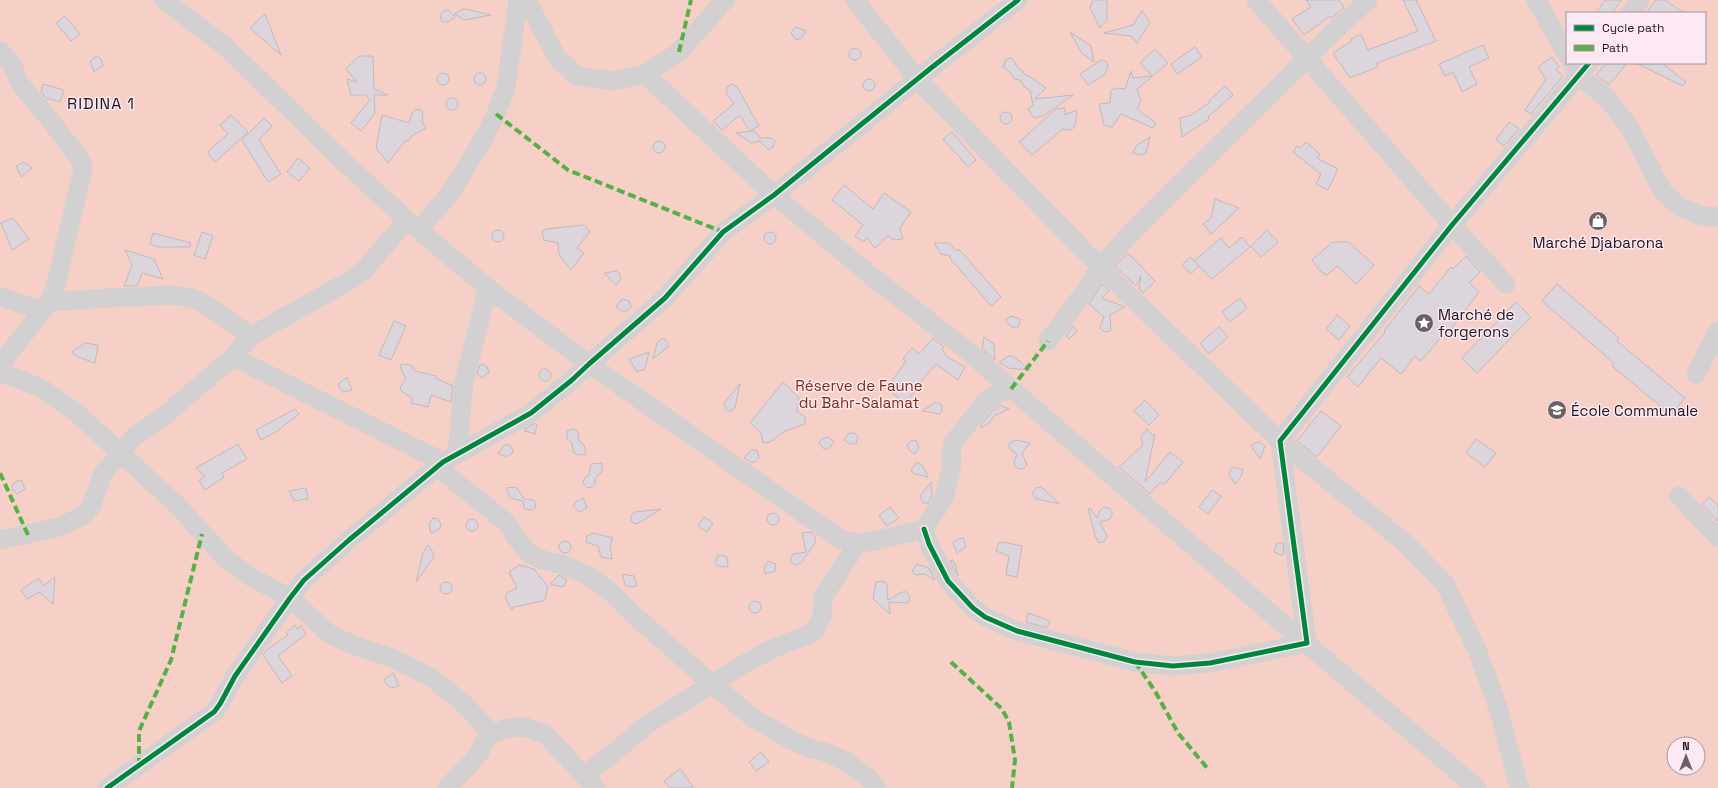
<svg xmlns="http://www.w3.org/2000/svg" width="1718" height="788" font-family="'Space Grotesk',sans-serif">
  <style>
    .green { fill: #f6cfc6; fill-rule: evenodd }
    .building { fill: #dcd5db; stroke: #c0b9bf }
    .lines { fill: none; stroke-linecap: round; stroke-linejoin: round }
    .minor { stroke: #d2d0d1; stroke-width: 19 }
    .quiet { stroke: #55b145; stroke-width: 4; stroke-dasharray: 8 4; stroke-linecap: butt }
    .cycleway-casing { stroke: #fce9f3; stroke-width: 8 }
    .cycleway { stroke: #00873e; stroke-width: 5 }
    .labels { text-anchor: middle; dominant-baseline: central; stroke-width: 3; stroke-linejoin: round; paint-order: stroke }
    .poi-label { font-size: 15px; fill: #1d151a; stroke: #fce9f3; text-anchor: start }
    .park-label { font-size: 15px; fill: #7e2b0d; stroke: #fce9f3 }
    .neighbourhood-label { font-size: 16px; letter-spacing: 1px; fill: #1d151a; stroke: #fce9f3 }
  </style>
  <rect width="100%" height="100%" fill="#f8edf3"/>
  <path class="green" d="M 0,0 L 1718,0 L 1718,788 L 0,788 ZM 1567,13 L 1705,13 L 1705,63 L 1567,63 ZM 1674,744 L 1698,744 L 1698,768 L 1674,768 Z"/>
  <g class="building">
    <polygon points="1093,0 1107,0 1107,20 1100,28 1090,8"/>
    <polygon points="1306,0 1339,0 1344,7 1332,18 1330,16 1304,35 1292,19 1311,7"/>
    <polygon points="1403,0 1416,0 1436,41 1377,63 1378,67 1350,78 1333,53 1352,41 1351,39 1361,34 1368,50 1418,31"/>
    <polygon points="1605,0 1621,0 1612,13 1596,13"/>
    <polygon points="1656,0 1665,0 1684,13 1646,13"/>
    <polygon points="463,9 466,9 491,15 465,20 454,14"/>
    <polygon points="448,10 455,17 448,22 442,22 440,15 444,11"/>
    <polygon points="1142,11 1150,22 1137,43 1131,36 1104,33 1133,25"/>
    <polygon points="265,14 281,55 250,28"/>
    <polygon points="65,16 80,34 71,41 56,23"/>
    <polygon points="795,27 806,31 801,38 796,40 791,33"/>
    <polygon points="1070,32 1091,46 1094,62 1082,53"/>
    <polygon points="1483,45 1489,58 1469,67 1477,84 1462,92 1453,72 1445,76 1439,64"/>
    <polygon points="1195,47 1202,57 1177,74 1171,64"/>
    <circle cx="855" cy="54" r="6"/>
    <polygon points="1155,49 1168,63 1137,89 1141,100 1137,109 1156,123 1153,128 1121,114 1112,127 1104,125 1099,104 1110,103 1111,90 1117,88 1125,89 1131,71 1133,78 1152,76 1140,63"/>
    <polygon points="97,56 101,59 103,65 94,72 90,61"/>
    <polygon points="359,56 373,56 374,89 388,95 374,95 375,113 361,131 351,123 370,100 366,95 351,95 347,79 357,82 346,69"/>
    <polygon points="1552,57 1559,67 1556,70 1563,76 1531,114 1525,110 1546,79 1538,67"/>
    <polygon points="1012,58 1018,68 1022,70 1025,75 1031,77 1046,88 1035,99 1073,95 1043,116 1034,118 1028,109 1033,105 1030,90 1024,87 1020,80 1014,79 1011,73 1003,67 1006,59"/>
    <polygon points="1101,60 1107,62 1108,68 1104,75 1088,85 1080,74"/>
    <polygon points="1606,63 1627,63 1609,85 1596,75"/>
    <polygon points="1636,63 1662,63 1686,82 1683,86"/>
    <circle cx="443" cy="79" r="6"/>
    <circle cx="480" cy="79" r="6"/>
    <circle cx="869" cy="85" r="6"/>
    <polygon points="43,84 64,90 60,102 46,98 41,92"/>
    <polygon points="733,84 737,87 759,126 750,131 740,115 722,130 713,121 734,104 726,92 728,86"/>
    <polygon points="1225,86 1233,95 1208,117 1209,119 1182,137 1180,118 1191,115 1210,102 1209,101"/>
    <circle cx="452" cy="104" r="6"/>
    <polygon points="1065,108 1065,115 1077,110 1075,126 1071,130 1063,129 1032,155 1019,142 1056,109"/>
    <polygon points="418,109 423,112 422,122 426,128 413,135 409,140 405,141 388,163 376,148 382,115 409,123 412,113 415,110"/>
    <circle cx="1006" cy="118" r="6"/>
    <polygon points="231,115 248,132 215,162 209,155 209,150 228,134 220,125"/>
    <polygon points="264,118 272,126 259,140 281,174 268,182 242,140"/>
    <polygon points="1509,122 1519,129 1504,146 1496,140"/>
    <polygon points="753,131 757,133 760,138 771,138 775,141 773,147 768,150 760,141 752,143 736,133"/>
    <polygon points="952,132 976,160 968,167 943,139"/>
    <polygon points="1150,137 1146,153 1142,155 1132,153 1137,145"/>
    <circle cx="659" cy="147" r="6"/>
    <polygon points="1306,142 1320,154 1317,158 1338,169 1328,190 1316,184 1321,174 1293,152 1297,146 1301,148"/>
    <polygon points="298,158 310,168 299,181 287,172"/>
    <polygon points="24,162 32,168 21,177 16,166"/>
    <polygon points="844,185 873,209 884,193 911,212 900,228 903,239 894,240 888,236 875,248 867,238 864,242 855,236 863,225 832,200"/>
    <polygon points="1215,199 1239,208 1211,234 1203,224 1211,218"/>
    <polygon points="13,218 29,239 12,250 1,223"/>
    <polygon points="584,225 590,231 577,248 584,253 571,270 559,255 558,243 544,240 542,232 546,229"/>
    <polygon points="1267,230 1278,242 1261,257 1251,246"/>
    <circle cx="498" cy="236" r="6"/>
    <circle cx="770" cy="238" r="6"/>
    <polygon points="202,232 213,236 205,259 194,255"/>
    <polygon points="153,233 191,243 190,247 159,247 150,244"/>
    <polygon points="1242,237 1250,247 1212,279 1194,261 1221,238 1229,248"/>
    <polygon points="1333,242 1349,242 1374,265 1356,284 1337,266 1327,275 1321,272 1312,260"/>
    <polygon points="934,243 948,243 957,251 959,249 1001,297 991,306 949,257 951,256 941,254"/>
    <polygon points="125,250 154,259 163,279 142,273 137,286 124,286 132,265"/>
    <polygon points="1128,253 1155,281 1143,293 1139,289 1141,276 1136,286 1115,266"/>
    <polygon points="1466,256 1480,272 1469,283 1479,292 1444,338 1442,336 1421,361 1415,356 1401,374 1381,358 1358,387 1347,377 1385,332 1384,331 1419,286 1429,294 1451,267 1453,269"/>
    <polygon points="1190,257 1199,266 1191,274 1182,265"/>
    <polygon points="616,271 620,274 621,279 616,285 604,273"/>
    <polygon points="1102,284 1109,291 1102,298 1125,307 1110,315 1111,330 1107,332 1103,331 1100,328 1104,317 1089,304"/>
    <polygon points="1557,284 1619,338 1617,341 1685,398 1671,415 1612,366 1614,363 1542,301"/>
    <polygon points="1240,298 1247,308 1230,322 1222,312"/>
    <polygon points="622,299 629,301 630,303 631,307 627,311 622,311 616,307"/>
    <polygon points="1516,302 1531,317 1477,373 1462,358"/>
    <polygon points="1337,315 1350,326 1339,340 1326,329"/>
    <polygon points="1012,316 1020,319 1019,326 1015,328 1010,326 1005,320"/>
    <polygon points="394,321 406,326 391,360 379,355"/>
    <polygon points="1073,326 1077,331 1069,339 1066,336"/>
    <polygon points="1219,327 1228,337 1209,354 1200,343"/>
    <polygon points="984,337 994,344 995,360 982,349"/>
    <polygon points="933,338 944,347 942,349 946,356 965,367 958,380 936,364 924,378 906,403 886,389 906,361 903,359 912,348 919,354"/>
    <polygon points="661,339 665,339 668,343 668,347 653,359 657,343"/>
    <polygon points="85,343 98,345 95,363 78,357 72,352"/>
    <polygon points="649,352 645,369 637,372 629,359"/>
    <polygon points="1009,356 1013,356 1030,370 1008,368 999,362"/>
    <polygon points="408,364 412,366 415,371 436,376 435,378 453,386 451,402 431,395 428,407 411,403 412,398 401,391 400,388 406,378 402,372 400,365"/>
    <polygon points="483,364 487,367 489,372 482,378 477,374 480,365"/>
    <circle cx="545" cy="375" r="6"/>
    <polygon points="347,377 352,390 343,392 340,389 338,384"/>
    <polygon points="783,382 799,398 797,411 805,417 805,424 785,431 770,442 763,443 761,433 750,423"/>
    <polygon points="740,384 735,408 730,411 726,410 724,403"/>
    <polygon points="1145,400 1159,415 1149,425 1134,411"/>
    <polygon points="936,402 942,405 942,411 940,414 922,411"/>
    <polygon points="1000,405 1009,409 994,416 990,422 981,428 981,425 992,411"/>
    <polygon points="295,409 299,414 276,432 261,440 256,430"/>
    <polygon points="1321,411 1341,426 1317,457 1297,441"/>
    <polygon points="535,423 537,425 535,434 525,431 525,429"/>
    <polygon points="574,429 578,432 579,441 584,445 586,454 579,455 574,453 571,441 567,439 567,431"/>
    <polygon points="1147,429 1153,436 1155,434 1145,482 1170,452 1183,462 1164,485 1160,482 1150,494 1119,467 1143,445 1141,437"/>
    <polygon points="849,433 855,433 858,437 856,444 850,444 844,440"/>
    <polygon points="828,437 834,442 828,449 824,449 819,443 822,439"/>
    <polygon points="1476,439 1496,453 1485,467 1466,453"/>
    <polygon points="916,440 919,447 915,454 909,450 907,445 911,441"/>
    <polygon points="1016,440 1030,443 1022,453 1027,465 1023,469 1019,469 1016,467 1014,463 1017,454 1011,450 1008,446 1011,442"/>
    <polygon points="1260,442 1265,446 1260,459 1251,446 1255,443"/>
    <polygon points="238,444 247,459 222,473 224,477 205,490 199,480 205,476 196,468"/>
    <polygon points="505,445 510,445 512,449 513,452 509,456 504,456 498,453"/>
    <polygon points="751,450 757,450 759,458 755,462 750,462 744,458"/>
    <polygon points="917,462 923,466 928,477 914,474 911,470"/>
    <polygon points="602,463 602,472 596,477 595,484 592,487 587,488 583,483 585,477 589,475 591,464"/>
    <polygon points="1234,467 1243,470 1241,477 1235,484 1229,474 1230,470"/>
    <polygon points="21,480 25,489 17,494 12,489 12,486 15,482"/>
    <polygon points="931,482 932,496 928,503 923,503 920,496"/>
    <polygon points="516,487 524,499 534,500 536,507 532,510 527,510 524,508 523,501 510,498 506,488"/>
    <polygon points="1041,487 1060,504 1036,499 1032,493 1036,488"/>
    <polygon points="306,488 308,499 294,501 289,491"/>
    <polygon points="1212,490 1221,496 1208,514 1199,507"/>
    <polygon points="1709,497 1718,505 1718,521 1702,504"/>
    <polygon points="583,498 587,508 579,512 573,506 577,501"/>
    <polygon points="890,507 899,518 887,526 879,515"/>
    <polygon points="1104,507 1109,508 1112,511 1112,515 1110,519 1100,522 1107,536 1105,541 1099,543 1096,538 1088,509 1090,508 1097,518 1100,510"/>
    <polygon points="661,509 639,523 634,524 631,520 631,515 635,512"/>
    <circle cx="773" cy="519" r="6"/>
    <polygon points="704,517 713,523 707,532 698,526"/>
    <polygon points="433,518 438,519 441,524 440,528 431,534 429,524"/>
    <circle cx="472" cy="525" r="6"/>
    <polygon points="811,532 815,536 815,543 801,563 795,565 790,561 793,554 806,552 802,533"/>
    <polygon points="593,533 613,538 610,545 612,559 601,557 598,546 586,542 587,536"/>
    <polygon points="963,538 966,547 957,553 953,543 958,539"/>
    <circle cx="565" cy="547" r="6"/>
    <polygon points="1003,542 1022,546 1017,577 1006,575 1009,556 996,551 998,544"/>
    <polygon points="1277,543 1283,543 1284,554 1281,555 1274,552"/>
    <polygon points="428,545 434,554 433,558 416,582 423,553"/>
    <polygon points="718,555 722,555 727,557 728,567 718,566 715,562"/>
    <polygon points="953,560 956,566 958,576 950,561"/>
    <polygon points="768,561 776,564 775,571 765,574 764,567"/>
    <polygon points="917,564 929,568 935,580 925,574 915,575 912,571"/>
    <polygon points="519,565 534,569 548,587 545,599 542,601 514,607 512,610 505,598 507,593 517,588 509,572"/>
    <polygon points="622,574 634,576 637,586 630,587 625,585"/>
    <polygon points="559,575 567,580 563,587 550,584"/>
    <polygon points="55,577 53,604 39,592 27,599 21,590 39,578 43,586"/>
    <polygon points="884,581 887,585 888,600 902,592 907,592 910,596 909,602 906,603 889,602 890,614 873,599 876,582"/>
    <circle cx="446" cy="588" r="6"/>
    <circle cx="755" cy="607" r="6"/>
    <polygon points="1028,613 1050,621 1047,628 1026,622"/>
    <polygon points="295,625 297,629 301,626 306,634 278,656 292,676 282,683 263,655 268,649 288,635 286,633"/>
    <polygon points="393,673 399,686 390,688 387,685 384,680"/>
    <polygon points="761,752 769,762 756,771 749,762"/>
    <polygon points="680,769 694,788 670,788 664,781"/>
  </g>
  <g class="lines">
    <g class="minor">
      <polyline points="164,0 227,48 344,162 407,220 488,288 589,364 840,539 858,543 874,541 924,529 944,498 952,464 951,454 953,443 984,403 997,394 1011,389"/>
      <polyline points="527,0 557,58 577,76 612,81 645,74 679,52 725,0"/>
      <polyline points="855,0 917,79 1100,267 1280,441 1404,542 1445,584 1478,652 1499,711 1517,780 1520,788"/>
      <polyline points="1256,0 1452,225 1506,284"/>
      <polyline points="1536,0 1567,55"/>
      <polyline points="1630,13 1640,0"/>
      <polyline points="0,51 12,64 20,84 51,121 81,161 83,169 55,288 49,302 0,365"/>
      <polyline points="1572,63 1579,76 1607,98 1630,128 1663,192 1680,207 1702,216 1718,217"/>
      <polyline points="645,74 774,195 875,279 969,352 1254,599 1477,788"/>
      <polyline points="419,230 450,193 480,145 496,114 506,88 518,0"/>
      <polyline points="0,297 42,310"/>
      <path d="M 49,302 C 76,300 104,298 131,297 C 153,297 173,292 194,299 C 210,305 236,326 251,336"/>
      <polyline points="1048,341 1086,290 1100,267 1129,235 1331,34 1368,0"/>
      <polyline points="233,357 443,462"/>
      <polyline points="0,372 41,388 78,414 178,506 226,559 251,577 290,598 328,633 353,645 392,658 432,678 464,704 492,734 507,728 525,727 545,734 596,788"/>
      <polyline points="1696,374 1718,331"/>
      <polyline points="457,455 464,382 488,288"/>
      <polyline points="437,467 507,523 523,547 530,554 543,560 564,565 589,576 612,593 632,613 713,685 755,719 789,739 811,749 825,752 845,761 866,776 877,788"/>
      <polyline points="1679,496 1718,537"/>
      <polyline points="924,529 929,544 948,581 973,608 985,617 1017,631 1135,662 1173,666 1210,663 1307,643 1280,441 1452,225 1589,63"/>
      <polyline points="0,540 59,527 84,515 91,507 102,475 134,437 165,415 233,357 251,336 354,278 364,270 407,220"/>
      <polyline points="584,775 607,758 648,724 744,664 772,649 810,634 816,629 822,616 823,597 858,543"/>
      <polyline points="107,788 214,712 220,704 235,676 290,598 304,580 349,540 443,462 531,413 572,380 589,364 665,298 723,232 774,195 931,68 1018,0"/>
      <polyline points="447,788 479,754 484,742 492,734"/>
    </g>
    <g class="quiet">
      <polyline points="679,52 691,0"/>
      <polyline points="496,114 568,170 723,232"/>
      <polyline points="1011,389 1048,341"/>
      <polyline points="0,473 28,535"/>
      <polyline points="951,662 1002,709 1009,722 1015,760 1012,788"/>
      <polyline points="1135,662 1155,691 1178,733 1208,769"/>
      <polyline points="139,766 139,731 171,660 202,534"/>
    </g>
    <defs>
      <g id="cycleway">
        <polyline points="924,529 929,544 948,581 973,608 985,617 1017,631 1135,662 1173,666 1210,663 1307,643 1280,441 1452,225 1589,63"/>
        <polyline points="107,788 214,712 220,704 235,676 290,598 304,580 349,540 443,462 531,413 572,380 589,364 665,298 723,232 774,195 931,68 1018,0"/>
      </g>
    </defs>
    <use href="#cycleway" class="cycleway-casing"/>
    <use href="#cycleway" class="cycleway"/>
  </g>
  <defs>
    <symbol id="shop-disc" viewBox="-11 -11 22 22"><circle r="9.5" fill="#6a6166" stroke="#fce9f3"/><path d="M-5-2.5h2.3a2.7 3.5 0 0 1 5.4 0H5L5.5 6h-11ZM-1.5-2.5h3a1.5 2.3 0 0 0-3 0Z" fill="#fff"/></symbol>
    <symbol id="sight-disc" viewBox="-11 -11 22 22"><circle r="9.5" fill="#6a6166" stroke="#fce9f3"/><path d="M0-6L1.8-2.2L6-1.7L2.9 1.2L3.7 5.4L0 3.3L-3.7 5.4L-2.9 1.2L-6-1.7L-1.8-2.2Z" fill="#fff"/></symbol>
    <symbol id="school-disc" viewBox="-11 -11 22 22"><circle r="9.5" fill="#6a6166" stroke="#fce9f3"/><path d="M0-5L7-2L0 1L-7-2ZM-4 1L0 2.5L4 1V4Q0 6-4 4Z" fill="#fff"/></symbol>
  </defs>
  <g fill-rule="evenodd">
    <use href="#shop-disc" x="1587" y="210" width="22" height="22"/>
    <use href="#sight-disc" x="1413" y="312" width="22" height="22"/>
    <use href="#school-disc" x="1546" y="399" width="22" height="22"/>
  </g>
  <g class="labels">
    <g class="poi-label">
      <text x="1598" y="242" text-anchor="middle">Marché Djabarona</text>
      <text x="1438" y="314">Marché de<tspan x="1438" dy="17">forgerons</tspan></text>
      <text x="1571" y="410">École Communale</text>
    </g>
    <g class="park-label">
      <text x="859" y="385">Réserve de Faune<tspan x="859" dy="17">du Bahr-Salamat</tspan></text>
    </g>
    <g class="neighbourhood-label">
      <text x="101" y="103">RIDINA 1</text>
    </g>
  </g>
  <rect x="1566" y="12" width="140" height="52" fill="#fce9f3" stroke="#a3949c"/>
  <rect x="1574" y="25" width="20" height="6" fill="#00873e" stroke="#a3949c"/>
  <text x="1602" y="32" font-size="12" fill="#1d151a">Cycle path</text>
  <rect x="1574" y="45" width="20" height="6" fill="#55b145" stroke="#a3949c"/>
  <text x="1602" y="52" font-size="12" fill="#1d151a">Path</text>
  <g transform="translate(1686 756)"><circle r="19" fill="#fce9f3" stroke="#a3949c"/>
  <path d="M0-3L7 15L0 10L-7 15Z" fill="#6a6166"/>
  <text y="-6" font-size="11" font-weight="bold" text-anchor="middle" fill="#1d151a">N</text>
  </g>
</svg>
